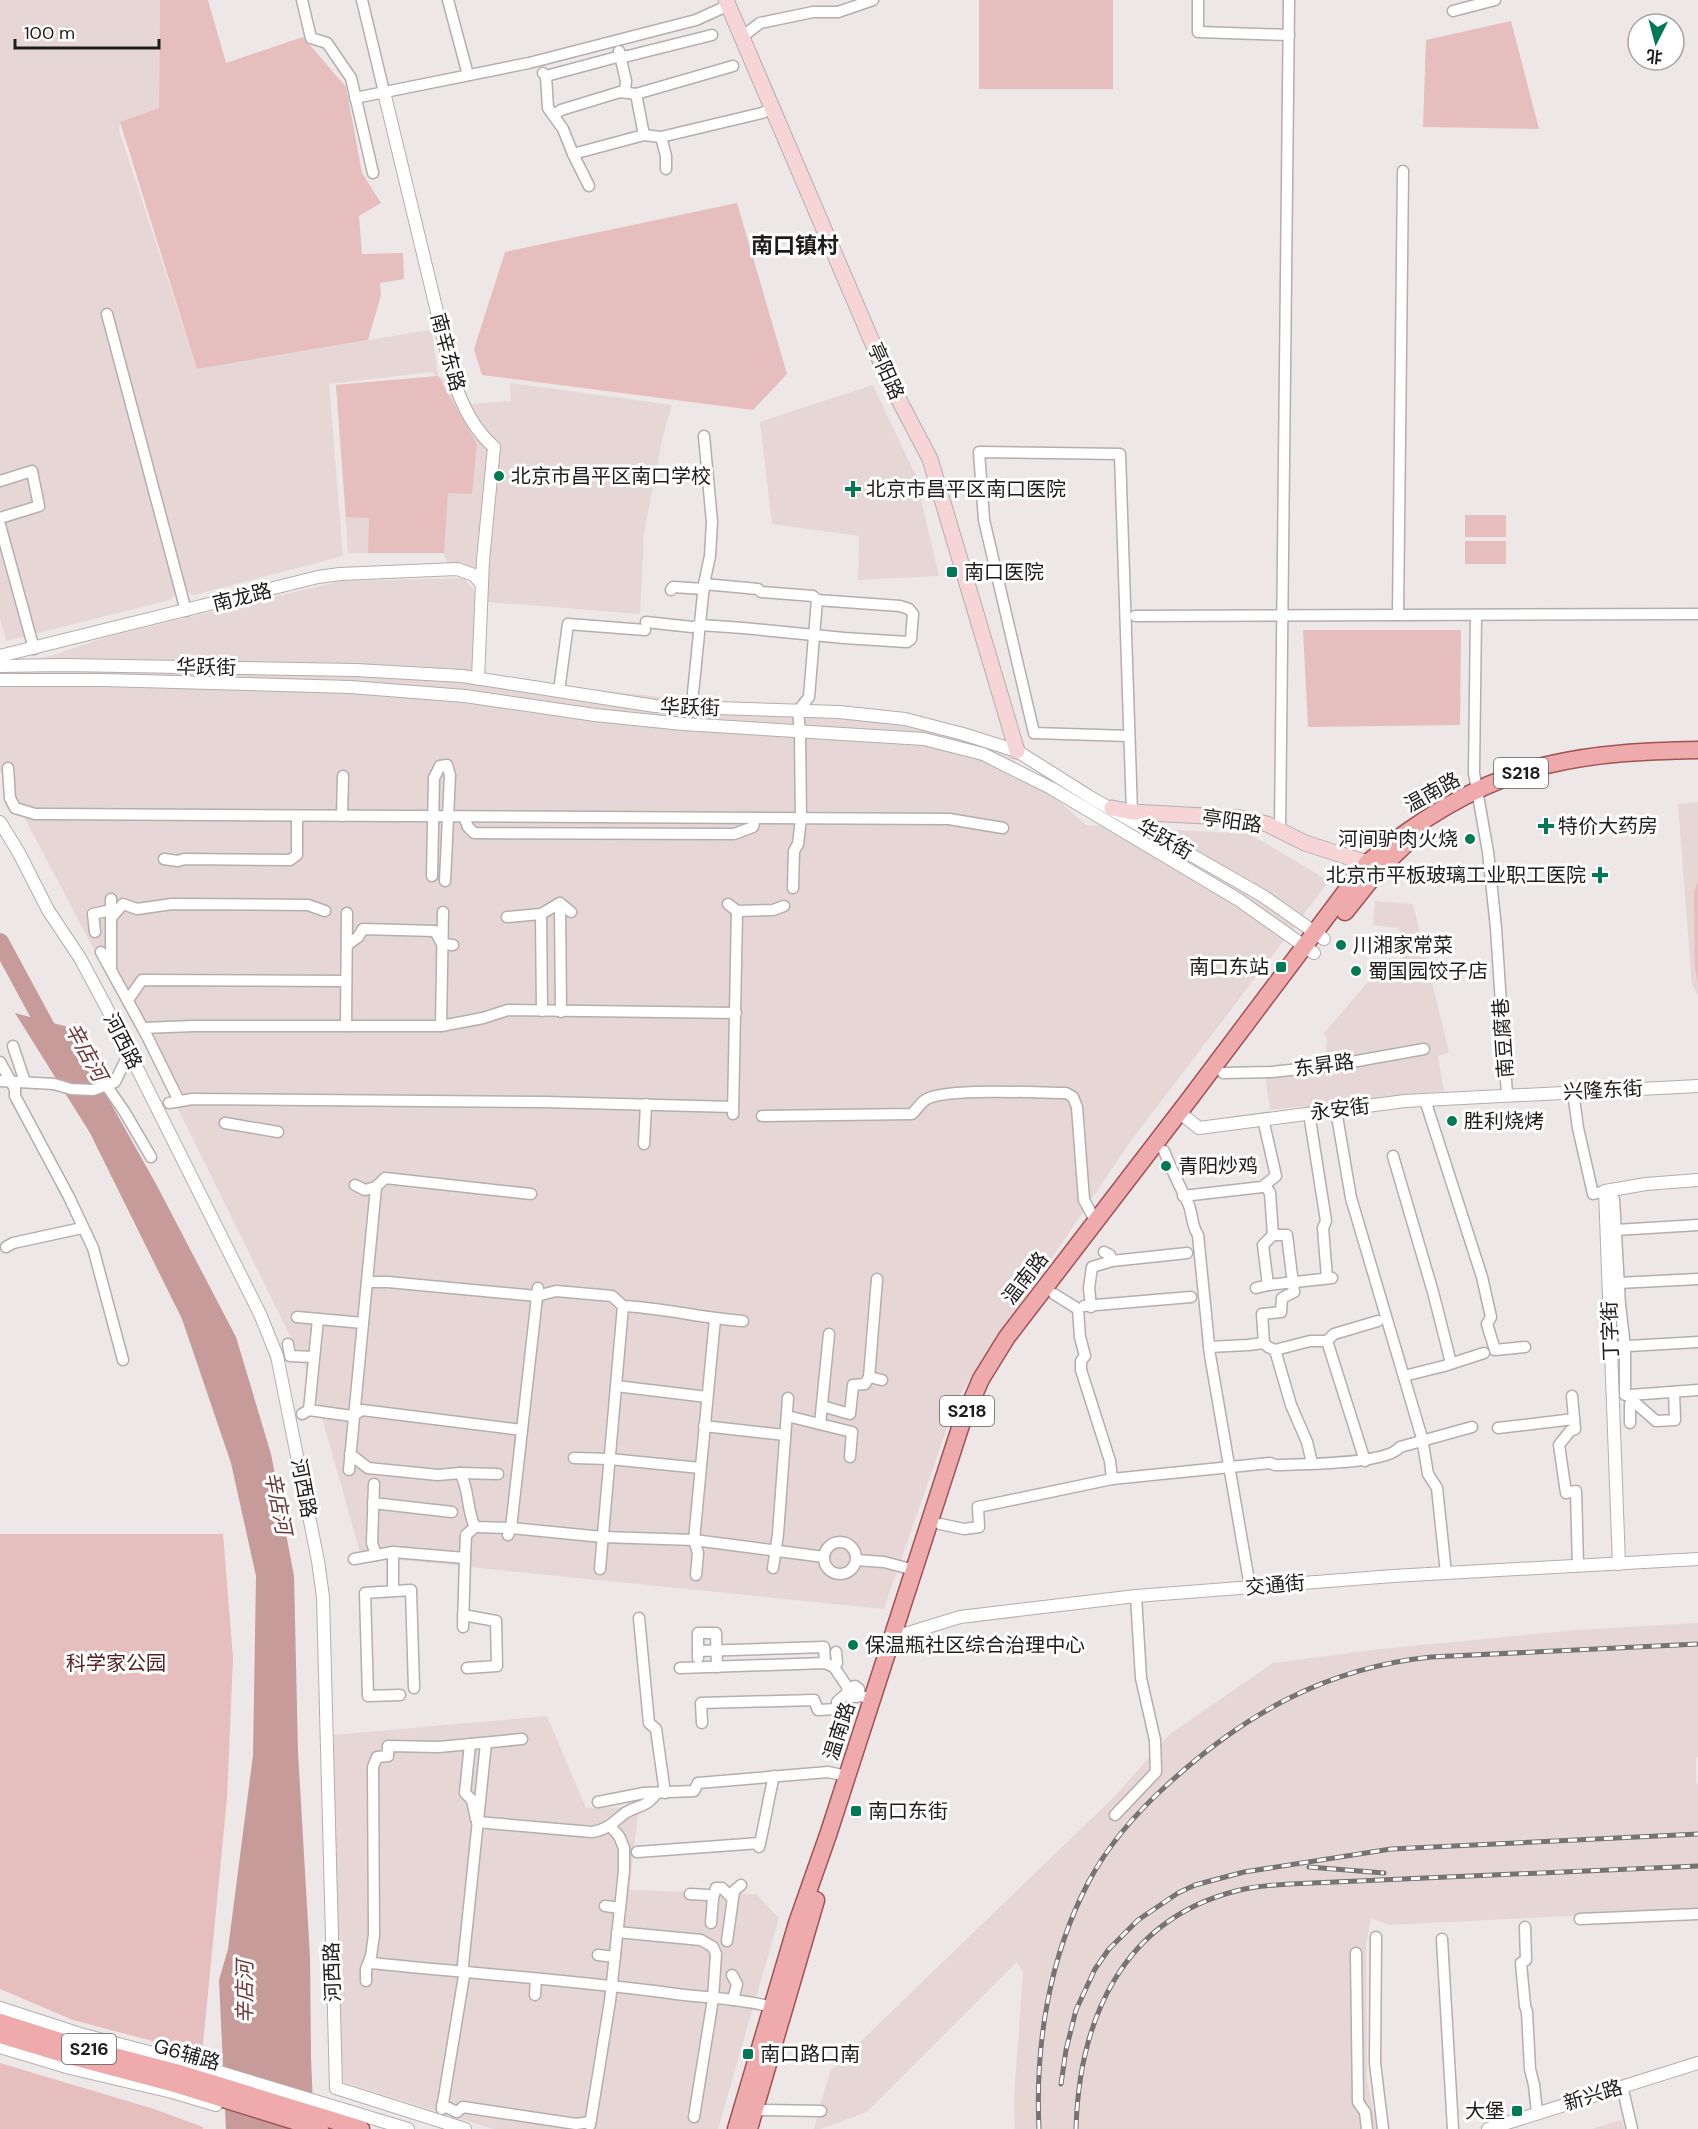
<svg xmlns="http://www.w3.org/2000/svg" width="1698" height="2129" font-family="'DM Sans','Noto Sans SC',sans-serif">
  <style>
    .built { fill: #e6d7d6 }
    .green { fill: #e6bebd }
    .water { fill: #c79b9a }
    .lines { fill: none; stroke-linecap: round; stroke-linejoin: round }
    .river { stroke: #c79b9a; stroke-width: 18 }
    .minor-casing { stroke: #b4aeae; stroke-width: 13 }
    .tertiary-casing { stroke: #b4aeae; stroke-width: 14 }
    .secondary-casing { stroke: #b4aeae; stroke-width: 17 }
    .primary-casing { stroke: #a05355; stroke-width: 19 }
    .minor { stroke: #fff; stroke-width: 10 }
    .tertiary { stroke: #fff; stroke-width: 12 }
    .secondary { stroke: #f7d4d5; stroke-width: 15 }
    .primary { stroke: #efaaab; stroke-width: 16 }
    .rail-casing { stroke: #777373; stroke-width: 5 }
    .rail { stroke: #fff; stroke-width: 3; stroke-dasharray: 9; stroke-linecap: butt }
    .poi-dot { fill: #007955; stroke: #fff; stroke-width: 2 }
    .labels { text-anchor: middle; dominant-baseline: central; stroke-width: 6; stroke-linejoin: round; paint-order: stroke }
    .shield { fill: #fff; stroke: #626060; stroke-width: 1.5 }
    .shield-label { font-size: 18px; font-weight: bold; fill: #1f1c1c }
    .street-label { font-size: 20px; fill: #1f1c1c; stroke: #fff }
    .poi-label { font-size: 20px; fill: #1f1c1c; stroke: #fff; text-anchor: start }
    .park-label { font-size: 20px; fill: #561e20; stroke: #fff }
    .water-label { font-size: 21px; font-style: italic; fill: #733839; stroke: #fff }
    .quarter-label { font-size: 22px; font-weight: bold; fill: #1f1c1c; stroke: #fff }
  </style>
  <rect width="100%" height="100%" fill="#ede7e7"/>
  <g class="built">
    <polygon points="0,0 160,0 159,108 120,122 119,130 197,369 423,331 432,331 438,376 448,382 472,404 511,401 510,383 672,405 663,436 644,532 640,614 488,602 487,590 479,570 448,563 443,553 348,553 336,385 437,376 432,372 329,384 343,556 194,595 187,592 175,594 170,600 6,641 0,619"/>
    <polygon points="873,385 915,474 939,576 858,580 859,536 772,524 760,422"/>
    <polygon points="464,578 476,592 475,674 487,678 982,732 1086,825 1250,834 1329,881 1130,1142 957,1399 884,1609 361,1556 311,1378 182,1117 0,771 0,666 51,656 110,636 341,581"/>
    <polygon points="1698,802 1698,995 1692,985 1678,804"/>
    <polygon points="1375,901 1413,904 1449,1052 1438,1056 1444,1091 1270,1110 1264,1068 1313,1064 1326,1053 1327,1038 1324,1033 1381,967 1391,968 1405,956 1406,938 1397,928 1373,925"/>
    <polygon points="1698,1623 1698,1757 1696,1758 1696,1783 1698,1784 1698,1907 1694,1910 1389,1925 1371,1918 1366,1945 1367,2080 1377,2129 1015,2129 1014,2097 1023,1972 1017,1962 867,2112 820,2129 814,2129 830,2071 1115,1796 1170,1734 1273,1663 1380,1649 1577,1630"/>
    <polygon points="547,1716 586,1808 639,1807 629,1890 756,1894 779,1918 718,2129 493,2129 336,2080 334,1735"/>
    <polygon points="1621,2120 1625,2129 1592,2129"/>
  </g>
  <g class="green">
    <polygon points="160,0 208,0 226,63 303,37 346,87 362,173 381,203 359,216 362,254 403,253 404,279 380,283 381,295 368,340 197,369 120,122 159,108"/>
    <rect x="979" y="0" width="134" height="89"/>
    <polygon points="1511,21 1539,129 1423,127 1426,40"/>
    <polygon points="737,203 787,374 753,410 482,375 474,349 505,252"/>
    <polygon points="438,376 477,444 472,494 448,493 444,553 368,553 369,518 346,517 336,385"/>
    <rect x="1465" y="515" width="41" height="22"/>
    <rect x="1465" y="541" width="41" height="23"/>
    <polygon points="1303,630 1461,630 1460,725 1308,727"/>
    <polygon points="1698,882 1698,984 1695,967 1694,900 1694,891"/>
    <polygon points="0,1534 223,1534 233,1658 227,1798 202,2054 73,2020 0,1989"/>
    <polygon points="0,2063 154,2109 203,2127 203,2129 0,2129"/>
  </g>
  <polygon class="water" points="15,1013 68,1027 156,1184 236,1337 271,1454 294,1576 298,1752 310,1957 311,2058 314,2129 226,2129 219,1980 228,1949 253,1755 256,1576 231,1463 182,1319 90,1133"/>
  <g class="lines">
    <polyline class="river" points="0,942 54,1042"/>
    <defs>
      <g id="minor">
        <polyline points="302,0 311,38 327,43 351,78 373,173"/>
        <polyline points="362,0 384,92"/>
        <polyline points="448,0 468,75"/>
        <polyline points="1198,0 1198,32 1289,35"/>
        <polyline points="1453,11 1495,0"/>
        <polyline points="742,37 760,23 813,12 838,12 873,0"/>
        <polyline points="619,51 626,81 625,91"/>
        <polyline points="543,73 546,76 548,108 563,129 573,154 589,186"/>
        <polyline points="546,76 617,57 628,56 712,35"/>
        <polyline points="636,94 644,135"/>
        <polyline points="355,98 529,63 696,20 729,5"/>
        <polyline points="554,115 561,110 620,92 636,94 733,66"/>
        <polyline points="661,137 666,156 666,169"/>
        <polyline points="573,154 644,135 661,137 762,113 772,108"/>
        <polyline points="107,314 186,611"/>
        <polyline points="0,481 32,471 39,506 0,518"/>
        <polyline points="0,525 34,649"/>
        <polyline points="671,590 673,587 704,589"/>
        <polyline points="1398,615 1403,171"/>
        <polyline points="1476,615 1474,773 1488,852 1496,928 1507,1095"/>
        <polyline points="1135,616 1698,614"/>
        <polyline points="646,622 692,627 700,625 743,628 844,638 907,642 911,639 913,614 909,609 900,606 817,600 813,596 761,592 758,589 704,584"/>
        <polyline points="559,691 568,624 645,630"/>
        <polyline points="693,693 704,584 710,556 712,522 704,436"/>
        <polyline points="1129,736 1034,733 984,520 979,452 1120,454 1132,812"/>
        <polyline points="8,768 10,798 15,808 35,814 47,814 949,819 1003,828"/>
        <polyline points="342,816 343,776"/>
        <polyline points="464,817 468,827 474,833 734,834 753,827 755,818"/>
        <polyline points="1280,831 1289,0"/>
        <polyline points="164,859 178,861 184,859 290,860 297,855 297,822 299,816"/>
        <polyline points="432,876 434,778 440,766 447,765 450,775 445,881"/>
        <polyline points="793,888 794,851 798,844 801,819 800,733 798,711 809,697 817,600"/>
        <polyline points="111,899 111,967"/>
        <polyline points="560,903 561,1012"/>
        <polyline points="728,904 737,911 773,910 784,906"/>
        <polyline points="541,914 542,1011"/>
        <polyline points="507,917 541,914 560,903 571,912"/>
        <polyline points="111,918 123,904 137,909 172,904 308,905 325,911"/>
        <polyline points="95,932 93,914 111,910"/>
        <polyline points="347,945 358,937 363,929 435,931 442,944 453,945"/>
        <polyline points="101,952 147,1036 179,1101"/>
        <polyline points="128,1000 142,980 346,981"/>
        <polyline points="346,1026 347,913"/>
        <polyline points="441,1026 443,912"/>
        <polyline points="143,1028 193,1026 441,1026 483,1018 508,1010 736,1013"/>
        <polyline points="13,1046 25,1082"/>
        <polyline points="0,1062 15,1089 15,1096 69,1197 93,1248 123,1360"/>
        <polyline points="1223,1073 1271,1072 1329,1066 1424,1049"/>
        <polyline points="0,1081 54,1084 71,1089 93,1090 115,1082 129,1053"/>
        <polyline points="106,1085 124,1111 151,1157"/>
        <polyline points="1573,1092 1578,1128 1593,1194 1605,1191"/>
        <polyline points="1425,1100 1482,1277 1491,1317 1487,1324 1495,1350 1525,1347"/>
        <polyline points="169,1103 192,1099 545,1102 733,1107"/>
        <polyline points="1336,1110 1351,1198 1422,1438 1428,1474 1437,1488 1446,1573"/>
        <polyline points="1309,1113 1326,1221 1323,1228 1327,1278"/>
        <polyline points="733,1114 737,911"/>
        <path d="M 762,1116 L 912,1114 C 916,1110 920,1104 925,1100 C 943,1087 1039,1093 1066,1093 L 1073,1097 L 1077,1107 L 1084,1200 L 1096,1222"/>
        <polyline points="225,1123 278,1132"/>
        <polyline points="644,1144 646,1104"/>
        <path d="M 1164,1151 C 1171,1169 1180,1186 1188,1203 C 1193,1214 1191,1225 1198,1235 L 1210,1355 L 1250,1587"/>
        <polyline points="1393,1156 1433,1292 1451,1363"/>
        <polyline points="355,1185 365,1190 376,1187 385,1178 531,1194"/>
        <polyline points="1265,1185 1270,1193 1273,1235 1263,1245 1268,1285"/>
        <polyline points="1183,1196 1262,1187 1276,1176 1263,1119"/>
        <polyline points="1614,1199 1620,1305 1625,1347 1625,1395 1630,1395 1632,1400 1656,1421 1675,1420 1674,1392"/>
        <polyline points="1616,1230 1698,1225"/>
        <polyline points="6,1247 13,1243 82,1228"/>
        <polyline points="1104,1252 1110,1255 1112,1261"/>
        <path d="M 367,1282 L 388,1282 L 537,1296 L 556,1291 L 612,1296 L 623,1306 C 664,1308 702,1318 743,1321"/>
        <polyline points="1618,1283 1698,1279"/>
        <polyline points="1256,1288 1268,1285 1332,1278"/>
        <polyline points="1054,1294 1078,1309 1080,1337 1085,1356 1081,1361 1081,1370 1110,1461 1112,1479"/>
        <polyline points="1084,1306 1191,1297"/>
        <polyline points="1091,1307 1089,1288 1092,1267 1112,1261 1187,1253"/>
        <polyline points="297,1317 363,1323"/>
        <polyline points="1327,1341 1365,1461"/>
        <polyline points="1264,1343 1262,1314 1281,1312 1282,1298 1294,1292 1287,1235 1273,1235"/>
        <polyline points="288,1344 290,1356 314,1357"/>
        <polyline points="1209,1347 1248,1345 1264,1343 1268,1347 1275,1350 1310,1341 1327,1341 1334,1334 1378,1321"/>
        <polyline points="1611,1347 1698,1342"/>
        <polyline points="1275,1350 1291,1405 1307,1442 1312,1463"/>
        <polyline points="1404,1376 1444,1366 1484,1353"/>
        <polyline points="869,1377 882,1380"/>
        <polyline points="616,1386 707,1397"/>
        <polyline points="1630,1395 1698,1390"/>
        <polyline points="1572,1396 1575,1429 1570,1431 1559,1445 1566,1493 1576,1491 1578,1566"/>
        <polyline points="822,1406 850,1414 853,1385 865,1384 869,1377 877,1279"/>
        <polyline points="309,1410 352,1416 362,1410 522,1430"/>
        <polyline points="302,1414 309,1410 318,1319"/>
        <polyline points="787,1416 852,1432 850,1457"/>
        <polyline points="1630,1423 1630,1404 1632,1400"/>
        <polyline points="820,1424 829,1334"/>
        <polyline points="704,1426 785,1435"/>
        <polyline points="1498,1428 1574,1419"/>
        <polyline points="350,1454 368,1468 438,1475 460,1473 498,1474"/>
        <polyline points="574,1458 610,1459 700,1468"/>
        <polyline points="349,1470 376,1187"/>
        <path d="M 460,1473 C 470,1490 466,1509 475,1527 L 511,1528 L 603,1537 L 694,1540 L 824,1557"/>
        <polyline points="374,1484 372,1543 376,1555"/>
        <polyline points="373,1503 452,1512"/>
        <path d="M 940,1524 L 964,1529 L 979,1527 L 978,1507 L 1112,1479 L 1270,1463 L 1275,1465 C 1300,1464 1386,1465 1400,1447 L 1472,1427"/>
        <polyline points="508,1535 511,1528 538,1288"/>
        <circle cx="840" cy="1558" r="16"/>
        <polyline points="354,1559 393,1552 465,1558 466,1535 475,1527"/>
        <polyline points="856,1560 884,1562 914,1570"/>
        <polyline points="773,1568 778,1534 788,1398"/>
        <polyline points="600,1569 623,1306"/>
        <polyline points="696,1575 698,1553 694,1540 715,1319"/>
        <polyline points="393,1591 393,1552"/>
        <polyline points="463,1615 496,1621 497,1666 467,1668"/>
        <polyline points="639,1618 649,1723 656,1729 665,1793"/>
        <polyline points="463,1627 465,1558"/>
        <polyline points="698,1651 824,1647 825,1663"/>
        <polyline points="698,1658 698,1633 716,1633 717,1667"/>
        <polyline points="834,1667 837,1663 836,1652"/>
        <polyline points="680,1668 825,1663 834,1667 848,1688"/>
        <polyline points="400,1695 368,1696 365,1593 411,1590 414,1688"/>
        <polyline points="859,1695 859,1689 855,1686 848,1688 847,1693 850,1697 857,1697 859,1695 872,1700"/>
        <polyline points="702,1723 701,1703 814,1700 818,1710 837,1709 837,1702 847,1693"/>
        <polyline points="470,1744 465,1793 472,1800 476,1819"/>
        <polyline points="598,1802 644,1793 694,1791 698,1783 828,1772 847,1776"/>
        <polyline points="1115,1815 1156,1772 1155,1740 1141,1678 1136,1596"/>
        <path d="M 477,1822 L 592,1832 C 607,1830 614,1822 625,1813 C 639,1804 643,1810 657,1793"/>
        <path d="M 759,1847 C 765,1823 768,1800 774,1776"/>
        <polyline points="637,1852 760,1843"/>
        <polyline points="690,1894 708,1895 713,1898"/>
        <polyline points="605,1906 620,1908"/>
        <polyline points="1580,1919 1698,1914"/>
        <polyline points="711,1923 713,1898 716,1888 722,1888 732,1898"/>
        <polyline points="1525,1927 1526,1960 1521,1963 1525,2006 1527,2012 1530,2069 1534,2085 1537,2112"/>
        <polyline points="617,1932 701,1940 713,1947 716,1954 713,1999 694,2117"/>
        <polyline points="1376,1937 1375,2063 1383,2129"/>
        <polyline points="1442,1939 1453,2129"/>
        <polyline points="727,1941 734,1891 741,1885"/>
        <polyline points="1356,1953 1358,2102 1365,2112 1367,2129"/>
        <polyline points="598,1955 615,1957"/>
        <path d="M 370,1963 C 470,1973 570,1980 669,1993 C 703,1998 739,1998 772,2007"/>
        <polyline points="732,1975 737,1984 733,2000"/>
        <polyline points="366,1981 366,1969 371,1956 374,1935 373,1767 377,1757 388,1756 388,1746 439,1747 522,1739"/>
        <polyline points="535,1995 536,1979"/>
        <polyline points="1622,2086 1632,2129"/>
        <polyline points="442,2105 457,2112 463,2107 576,2124 590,2122"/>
        <polyline points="442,2109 464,1976 463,1965 486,1743"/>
        <polyline points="755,2110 821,2111"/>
        <polyline points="590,2125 610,2001 624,1871 624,1848 619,1836 610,1826"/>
      </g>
      <g id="tertiary">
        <path d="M 384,92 L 453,378 C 461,403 474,430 494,447 L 483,560 L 478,679"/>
        <polyline points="0,656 318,577 340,574 457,569 474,575 482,585"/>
        <polyline points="0,666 64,665 356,670 462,676 655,706 839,712 905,719 963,734 1017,751 1090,797 1263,896 1324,939"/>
        <polyline points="0,680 104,680 350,687 465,696 595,715 683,724 924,739 983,754 1051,788 1239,900 1314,953"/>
        <polyline points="0,822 19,853 48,910 80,958 110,1014 260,1314 277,1356 318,1561 323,1597 336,2088 465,2129"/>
        <polyline points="1179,1112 1199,1128 1405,1101 1698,1086"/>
        <polyline points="1619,1564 1605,1191 1646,1184 1698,1180"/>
        <polyline points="894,1631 905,1634 960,1617 1136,1596 1393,1576 1698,1559"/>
        <polyline points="0,2008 80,2034 183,2061 408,2129"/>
        <polyline points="0,2047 70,2068 172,2092 216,2105"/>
        <polyline points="1488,2129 1698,2063"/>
      </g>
      <g id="secondary">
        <polyline points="726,0 888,379 930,459 1017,751"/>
        <polyline points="1112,808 1132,812 1240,818 1267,824 1305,843 1367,863 1375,870"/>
      </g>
      <g id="primary">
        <polyline points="1345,912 1377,872 1408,842"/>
        <polyline points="0,2022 76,2046 179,2073 361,2129"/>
        <polyline points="0,2035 73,2057 175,2084 320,2129"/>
        <path d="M 736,2129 L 797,1923 L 828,1835 L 961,1425 L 981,1379 L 1007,1337 L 1188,1101 L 1367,863 C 1419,819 1480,781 1547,765 C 1596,753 1648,751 1698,750"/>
        <polyline points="749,2129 816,1900"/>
      </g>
    </defs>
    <use href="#minor" class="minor-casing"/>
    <use href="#tertiary" class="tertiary-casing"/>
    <use href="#secondary" class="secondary-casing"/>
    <use href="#primary" class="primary-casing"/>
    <use href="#minor" class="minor"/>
    <use href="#tertiary" class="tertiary"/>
    <use href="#secondary" class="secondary"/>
    <use href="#primary" class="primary"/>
    <defs>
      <g id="rail">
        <polyline points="1309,1867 1384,1873"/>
        <polyline points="1061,2084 1066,2050 1076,2010 1095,1969 1109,1949 1138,1920 1178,1893 1195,1885 1244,1872 1391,1849 1698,1834"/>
        <path d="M 1039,2129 C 1035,2045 1049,1958 1088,1883 C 1108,1845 1136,1813 1167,1785 C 1244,1714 1326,1668 1431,1657 L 1698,1644"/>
        <path d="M 1076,2129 C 1079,2020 1122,1920 1236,1891 C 1254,1886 1272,1885 1290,1884 L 1698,1866"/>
      </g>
    </defs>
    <use href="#rail" class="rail-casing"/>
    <use href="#rail" class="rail"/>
  </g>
  <g class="poi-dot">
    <circle cx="499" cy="476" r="6"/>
    <path d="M850 480h6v6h6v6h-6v6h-6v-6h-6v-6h6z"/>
    <rect x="946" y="566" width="12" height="12" rx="3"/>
    <path d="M1543 817h6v6h6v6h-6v6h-6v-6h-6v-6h6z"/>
    <circle cx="1470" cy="839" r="6"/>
    <path d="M1597 866h6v6h6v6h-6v6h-6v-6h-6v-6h6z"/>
    <circle cx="1341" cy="945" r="6"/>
    <rect x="1275" y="961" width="12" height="12" rx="3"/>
    <circle cx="1356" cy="971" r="6"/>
    <circle cx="1452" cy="1121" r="6"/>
    <circle cx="1166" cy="1166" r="6"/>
    <circle cx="853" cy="1645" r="6"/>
    <rect x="850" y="1805" width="12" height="12" rx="3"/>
    <rect x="742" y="2048" width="12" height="12" rx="3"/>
    <rect x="1511" y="2105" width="12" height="12" rx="3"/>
  </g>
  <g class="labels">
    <g class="shield">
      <rect x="1494" y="758" width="54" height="30" rx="4.5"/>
      <rect x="940" y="1396" width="54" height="30" rx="4.5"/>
      <rect x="62" y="2034" width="54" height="30" rx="4.5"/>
    </g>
    <g class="shield-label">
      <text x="1521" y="773">S218</text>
      <text x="967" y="1411">S218</text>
      <text x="89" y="2049">S216</text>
    </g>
    <g class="street-label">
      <text transform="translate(448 352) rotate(75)">南辛东路</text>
      <text transform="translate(886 371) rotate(66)">亭阳路</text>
      <text transform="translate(242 597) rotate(-14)">南龙路</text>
      <text transform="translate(206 667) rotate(1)">华跃街</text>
      <text transform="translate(690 707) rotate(2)">华跃街</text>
      <text transform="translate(1432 792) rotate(-29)">温南路</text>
      <text transform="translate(1232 821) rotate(8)">亭阳路</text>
      <text transform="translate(1165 839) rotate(30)">华跃街</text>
      <text transform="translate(1503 1038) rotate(-94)">南豆腐巷</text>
      <text transform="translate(123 1041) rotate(63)">河西路</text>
      <text transform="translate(1324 1065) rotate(-8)">东昇路</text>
      <text transform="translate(1603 1090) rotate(-3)">兴隆东街</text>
      <text transform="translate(1340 1109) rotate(-7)">永安街</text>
      <text transform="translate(1025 1278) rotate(-52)">温南路</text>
      <text transform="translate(1610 1331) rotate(-92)">丁字街</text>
      <text transform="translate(304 1488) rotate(79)">河西路</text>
      <text transform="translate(1275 1585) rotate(-5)">交通街</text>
      <text transform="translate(839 1731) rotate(-72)">温南路</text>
      <text transform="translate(332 1972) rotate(-92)">河西路</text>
      <text transform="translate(187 2054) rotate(16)">G6辅路</text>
      <text transform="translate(1593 2095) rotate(-17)">新兴路</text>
    </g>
    <g class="poi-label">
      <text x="511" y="476">北京市昌平区南口学校</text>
      <text x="866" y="489">北京市昌平区南口医院</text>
      <text x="964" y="572">南口医院</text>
      <text x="1558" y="826">特价大药房</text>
      <text x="1458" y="839" text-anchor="end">河间驴肉火烧</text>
      <text x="1586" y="875" text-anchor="end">北京市平板玻璃工业职工医院</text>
      <text x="1353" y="945">川湘家常菜</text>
      <text x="1269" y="967" text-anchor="end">南口东站</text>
      <text x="1368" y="971">蜀国园饺子店</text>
      <text x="1464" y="1121">胜利烧烤</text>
      <text x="1178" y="1166">青阳炒鸡</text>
      <text x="865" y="1645">保温瓶社区综合治理中心</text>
      <text x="868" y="1811">南口东街</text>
      <text x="760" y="2054">南口路口南</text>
      <text x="1505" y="2111" text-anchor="end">大堡</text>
    </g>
    <g class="park-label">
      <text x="116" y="1663">科学家公园</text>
    </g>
    <g class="water-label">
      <text transform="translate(86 1052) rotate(61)">辛店河</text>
      <text transform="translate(278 1503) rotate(79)">辛店河</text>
      <text transform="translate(245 1992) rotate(-90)">辛店河</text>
    </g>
    <g class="quarter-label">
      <text x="795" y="245">南口镇村</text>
    </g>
  </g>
  <g transform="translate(1656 42) rotate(186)"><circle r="28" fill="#ffffff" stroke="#a5a4a4" stroke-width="1.5"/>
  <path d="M0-4.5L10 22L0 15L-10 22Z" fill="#007955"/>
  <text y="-9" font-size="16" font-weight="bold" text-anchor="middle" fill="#1f1c1c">北</text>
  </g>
  <path d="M15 39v9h144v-9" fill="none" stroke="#1f1c1c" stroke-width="3"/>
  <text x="24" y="39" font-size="18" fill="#1f1c1c" stroke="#ffffff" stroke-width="4.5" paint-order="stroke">100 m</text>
</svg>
